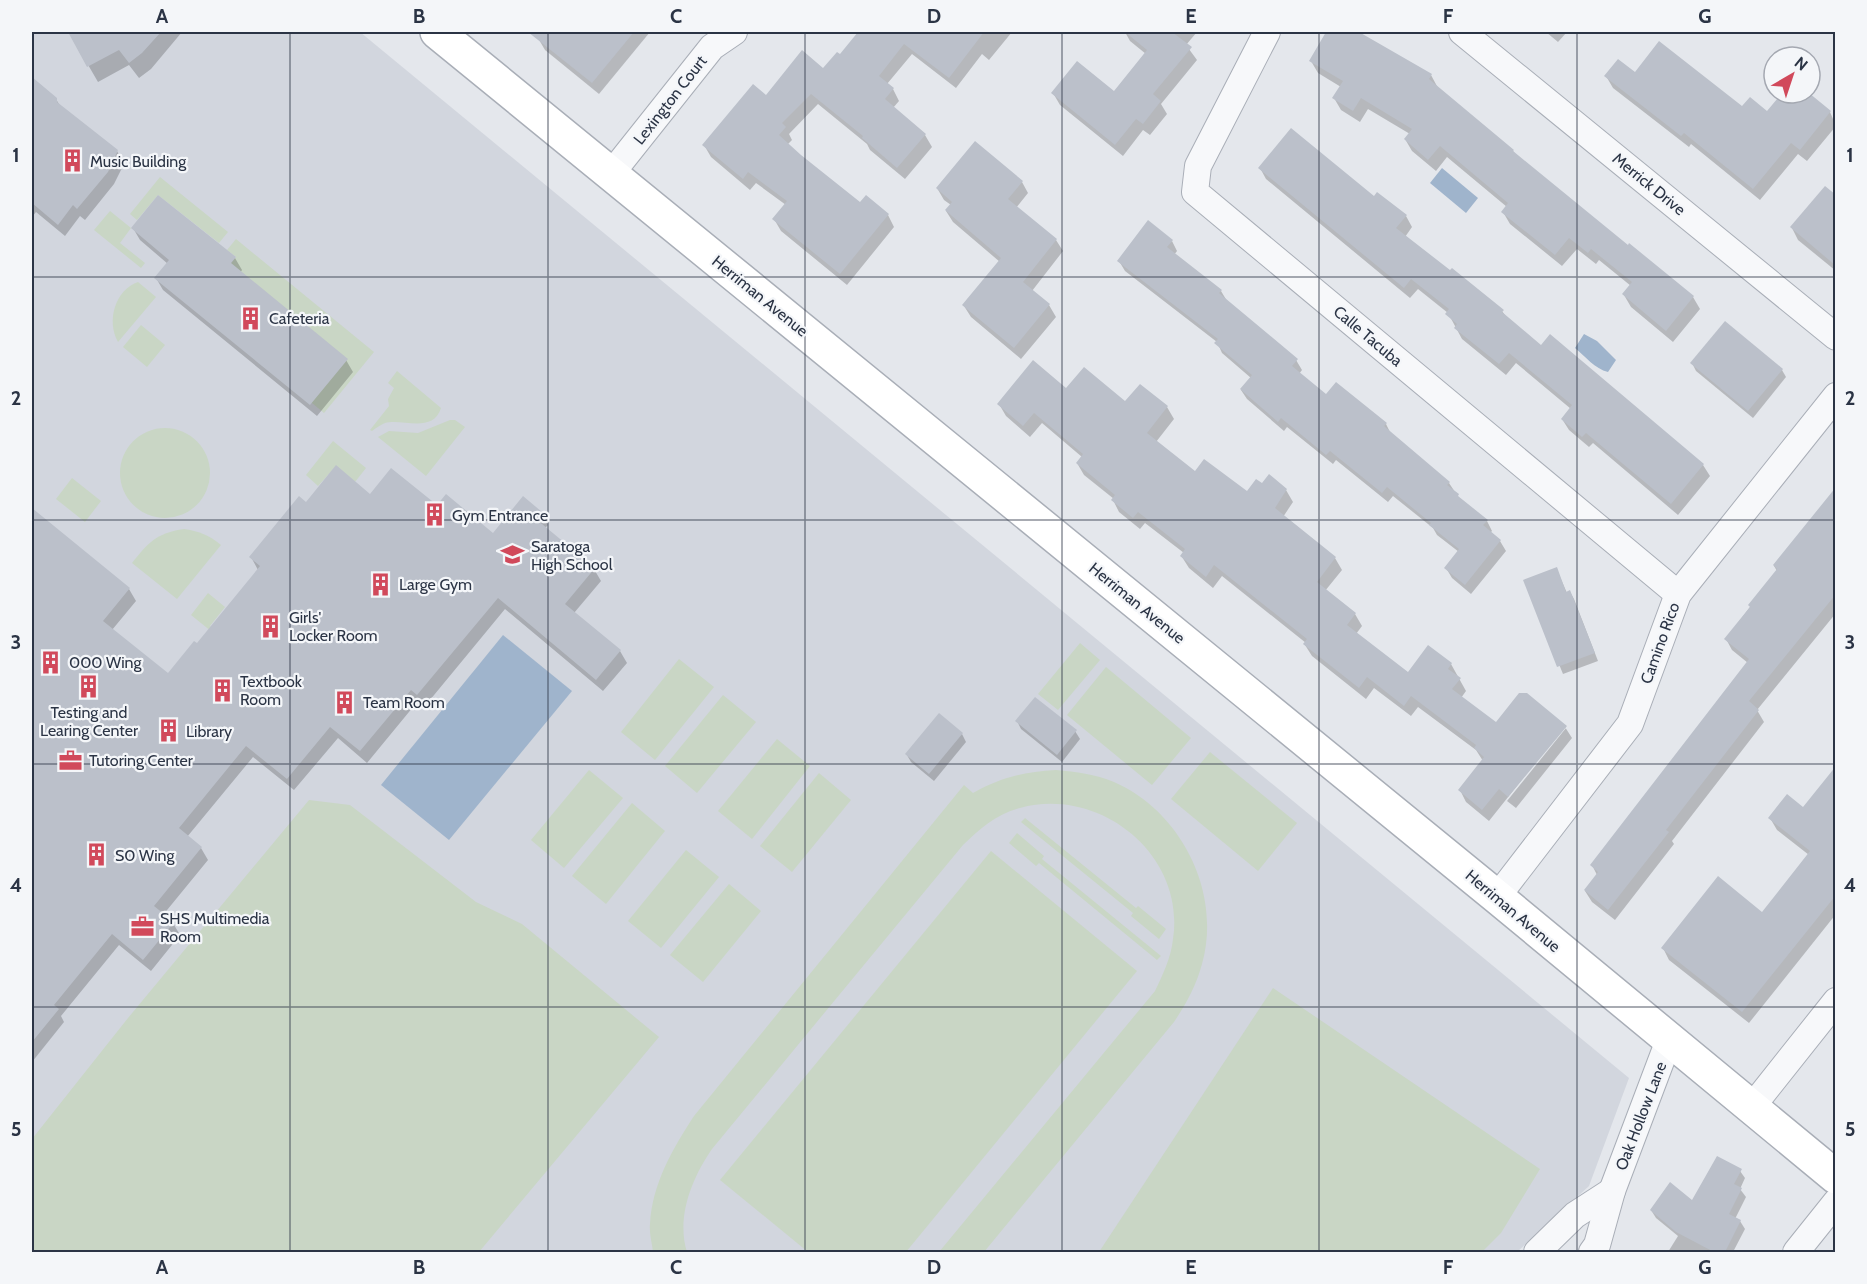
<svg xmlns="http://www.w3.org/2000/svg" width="1867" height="1284" font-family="Cabin,sans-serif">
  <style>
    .built { fill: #d2d6de }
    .green { fill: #c9d6c5 }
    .water { fill: #9fb4cc }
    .shadow { fill: #0003 }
    .building { fill: #bbc0ca }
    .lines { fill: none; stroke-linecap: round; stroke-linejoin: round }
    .street-casing { stroke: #a9aeb7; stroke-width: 28 }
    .secondary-casing { stroke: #a9aeb7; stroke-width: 36 }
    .street { stroke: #f7f8fa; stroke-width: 26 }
    .secondary { stroke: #fff; stroke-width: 33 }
    .grid { fill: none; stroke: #2b3445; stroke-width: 1.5; stroke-opacity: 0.55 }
    .labels { text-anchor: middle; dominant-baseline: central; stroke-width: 4.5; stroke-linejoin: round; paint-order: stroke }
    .street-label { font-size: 16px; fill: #2b3445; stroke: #f4f6f9 }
    .poi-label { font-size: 16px; fill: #2b3445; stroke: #f4f6f9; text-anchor: start }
    .neatline { fill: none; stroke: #2b3445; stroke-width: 2 }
    .grid-label { font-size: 20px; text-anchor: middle; font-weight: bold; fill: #2b3445 }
  </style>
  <rect width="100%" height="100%" fill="#e4e7ec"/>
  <polygon class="built" points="32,32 360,32 1629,1078 1589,1186 1517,1252 32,1252"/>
  <g class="green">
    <polygon points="160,177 228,232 219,243 158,195 137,220 130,214"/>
    <polygon points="110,211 131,228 120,243 145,263 141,268 94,230"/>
    <polygon points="236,239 374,352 324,413 312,403 231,263 236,257 227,250"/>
    <path d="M 138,282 L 156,297 L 118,342 C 106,321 115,290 138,282 Z"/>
    <polygon points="141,325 165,345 147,367 123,347"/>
    <path d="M 397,371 L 441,408 C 433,434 402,418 385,423 C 380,425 376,428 372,431 L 370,430 L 389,406 L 388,399 L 394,388 L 388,383 Z"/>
    <polygon points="450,420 455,420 465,427 426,476 378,437 389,431 418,433"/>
    <circle cx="165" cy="473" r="45"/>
    <polygon points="333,441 366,468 355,482 336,466 318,486 306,475"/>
    <polygon points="72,478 101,501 85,522 56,499"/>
    <path d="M 184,529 C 198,531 209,535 221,545 L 177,599 L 132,563 C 148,543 156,533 184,529 Z"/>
    <polygon points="208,593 225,607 210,626 282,684 280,687 191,615"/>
    <polygon points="1080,643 1100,660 1058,710 1038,694"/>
    <polygon points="679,659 714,687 655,760 621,732"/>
    <polygon points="1106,667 1191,738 1152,785 1067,715"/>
    <polygon points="723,695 756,722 697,793 665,766"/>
    <polygon points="777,739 810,766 752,839 718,811"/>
    <polygon points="1210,752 1297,823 1258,871 1171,799"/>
    <polygon points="589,770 623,798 564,868 531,840"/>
    <path d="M 1056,770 C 1076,772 1095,774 1114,782 C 1182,812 1222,893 1202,964 C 1196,986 1186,1004 1174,1022 L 984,1252 L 939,1252 L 1155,991 C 1163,974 1171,958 1173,939 C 1186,855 1100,786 1020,808 C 996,814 980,829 963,845 L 712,1149 C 692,1178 676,1217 687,1252 L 653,1252 C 652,1243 649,1233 650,1224 C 652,1184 673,1148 694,1116 L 964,785 L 973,793 C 1002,777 1024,772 1056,770 Z"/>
    <polygon points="819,773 851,800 792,872 760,846"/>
    <polygon points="309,800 350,805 476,902 522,924 659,1037 479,1252 32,1252 32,1139 128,1018"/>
    <polygon points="632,803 665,831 606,904 572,876"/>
    <polygon points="1025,818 1136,908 1138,906 1166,929 1159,939 1131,916 1133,913 1021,822"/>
    <polygon points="1017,833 1044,856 1042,859 1161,956 1157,960 1039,863 1036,866 1009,843"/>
    <polygon points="686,850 719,877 661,948 628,921"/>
    <polygon points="991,851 1137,971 906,1252 808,1252 720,1180"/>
    <polygon points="729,884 761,911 703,982 670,955"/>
    <polygon points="1273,988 1540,1169 1501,1233 1482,1252 1099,1252"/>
  </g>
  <g class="water">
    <polygon points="1442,168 1478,198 1466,213 1430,183"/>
    <path d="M 1584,334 L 1597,341 L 1616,360 L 1608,372 C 1595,369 1585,356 1575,348 Z"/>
    <polygon points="503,635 572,691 449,840 381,785"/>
  </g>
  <g class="shadow">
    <polygon points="69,32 182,32 151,69 139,78 129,65 98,82"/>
    <polygon points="544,32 650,32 599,94 545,50 538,38"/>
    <polygon points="860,32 876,43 885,32 1012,32 989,60 982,54 956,88 912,54 887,84 893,89 899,101 893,108 925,135 932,147 905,179 870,150 867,144 818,104 789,134 792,140 787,145 860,205 888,215 894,227 847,285 781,231 774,219 786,205 756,183 750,190 711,157 704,145 766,97 824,70 840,56"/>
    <polygon points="1125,32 1197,32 1186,45 1197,60 1161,104 1167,114 1150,135 1143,130 1123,156 1060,105 1053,93 1114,93 1146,54 1130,41"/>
    <polygon points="1328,32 1337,32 1350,39 1356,32 1431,75 1438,88 1513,151 1516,155 1628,247 1693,297 1700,309 1673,342 1631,307 1624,295 1631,286 1599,260 1596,264 1577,249 1562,266 1510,224 1503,212 1507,207 1447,157 1436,171 1412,151 1405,139 1410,134 1368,109 1360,122 1341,110 1334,98 1341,87 1318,73 1311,61"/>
    <polygon points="1546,32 1567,32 1558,42"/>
    <polygon points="1606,76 1767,113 1784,93 1806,93 1830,112 1836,126 1807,161 1798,154 1760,200 1691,144 1689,147 1613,88"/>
    <polygon points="32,79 56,99 60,106 117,151 124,164 114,184 85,220 80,216 65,236 36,212 32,217"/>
    <polygon points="1260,168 1374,198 1406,216 1412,227 1405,237 1502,311 1507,318 1542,347 1550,337 1703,465 1710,476 1678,515 1593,443 1589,447 1569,430 1562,419 1571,409 1516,363 1506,375 1462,339 1448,313 1418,289 1410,298 1266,179"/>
    <polygon points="1022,182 1028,193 1016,208 1056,240 1063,251 1032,291 1049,305 1056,317 1021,359 971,317 964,306 1000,262 953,222 946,211 951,205 944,200 937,188"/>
    <polygon points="159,197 235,258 242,270 240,273 346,360 353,372 317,416 163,290 156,278 168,264 140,240 133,228"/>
    <polygon points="1836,197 1836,271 1798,240 1792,228"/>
    <polygon points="1172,241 1177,251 1174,255 1221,291 1227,301 1296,360 1302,370 1299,374 1326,397 1336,384 1386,424 1391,434 1449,483 1461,501 1487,521 1492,531 1490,533 1500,541 1506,551 1471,594 1452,578 1446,568 1459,552 1437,535 1433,528 1393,496 1388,502 1336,460 1333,464 1287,427 1284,431 1247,399 1241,390 1251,378 1222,353 1217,342 1125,271 1119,261"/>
    <polygon points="1692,363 1782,370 1786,377 1753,418 1696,371"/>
    <polygon points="1140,386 1167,407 1174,419 1156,442 1195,474 1247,493 1262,485 1286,490 1293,502 1283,517 1335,558 1342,570 1325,591 1355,614 1362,626 1356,634 1408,674 1451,664 1466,691 1461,698 1496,724 1565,727 1572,738 1516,808 1507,801 1566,728 1563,728 1489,821 1466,802 1460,790 1483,761 1476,750 1418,707 1411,716 1374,688 1366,699 1312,656 1305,645 1306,643 1222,576 1213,588 1189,568 1182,557 1184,553 1145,523 1140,529 1119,512 1113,500 1114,499 1084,475 1077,463 1082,457 1042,423 1030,437 1006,416 999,404 1067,390 1126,404"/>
    <polygon points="370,496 438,507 493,535 541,513 548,525 545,528 594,569 601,581 574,613 620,651 627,663 603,691 505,609 425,706 418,701 367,763 338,738 294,790 253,757 187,837 201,848 208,860 163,915 173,923 180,935 151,971 119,945 61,1016 64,1022 32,1062 32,509 129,589 136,601 112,630 168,675 197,645 258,570 251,557 306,504"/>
    <polygon points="1836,511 1836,613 1757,710 1764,722 1672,841 1674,844 1615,920 1592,902 1585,891 1597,875 1592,865 1748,663 1732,650 1726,639 1777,571 1774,566"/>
    <polygon points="1560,577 1567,593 1570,592 1574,599 1598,661 1563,674 1525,581"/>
    <polygon points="1017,721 1075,731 1080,739 1062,762 1021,729"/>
    <polygon points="962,734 966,742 934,781 911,762 907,755"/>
    <polygon points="1836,785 1836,914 1749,1023 1669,960 1663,948 1763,914 1809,855 1777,830 1770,818 1803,809"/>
    <polygon points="1740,1171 1745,1178 1740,1189 1746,1197 1735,1219 1740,1221 1745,1229 1733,1252 1668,1252 1678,1236 1656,1218 1651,1210 1693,1202"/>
  </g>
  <g class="building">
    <polygon points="68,32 161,32 142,53 129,63 119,50 87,67"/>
    <polygon points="528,32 634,32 592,83"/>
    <polygon points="858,32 984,32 949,78 904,44 879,76 894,88 885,99 926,134 897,168 862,138 863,136 811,94 782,123 786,127 779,135 801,155 860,202 866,195 889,214 840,274 772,219 787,201 748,172 743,179 702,145 753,84 766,95 802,50 823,68 837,52 840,54"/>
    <polygon points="1125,32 1172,32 1192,47 1153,94 1161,101 1143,124 1136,119 1115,145 1051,93 1077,61 1114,91 1147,50"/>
    <polygon points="1326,32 1359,32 1432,74 1429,79 1514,150 1513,151 1628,245 1629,243 1694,296 1666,331 1622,294 1632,282 1591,249 1588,253 1569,238 1555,255 1501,212 1508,203 1440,146 1428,160 1404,139 1412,129 1361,98 1353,111 1332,98 1343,81 1309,61"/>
    <polygon points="1659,41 1742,106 1750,97 1767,111 1782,93 1809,93 1831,111 1800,150 1791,143 1753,189 1684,133 1681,136 1604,76 1618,59 1635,72"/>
    <polygon points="32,77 57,98 57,102 118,150 108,172 77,209 73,205 58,225 32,203"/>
    <polygon points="1291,128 1374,196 1377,192 1407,215 1396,228 1450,270 1452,268 1504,310 1502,312 1541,345 1550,334 1704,464 1671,504 1586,433 1582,437 1561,419 1572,405 1509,353 1499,364 1454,328 1457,324 1445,314 1449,309 1411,279 1404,288 1258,168"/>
    <polygon points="975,141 1023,181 1008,199 1057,239 1023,282 1050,304 1014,348 962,305 1001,258 945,210 952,202 936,188"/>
    <polygon points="1825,186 1836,195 1836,266 1790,227"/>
    <polygon points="158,195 236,257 231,263 348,359 310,405 154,278 169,260 131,228"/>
    <polygon points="1148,220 1173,240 1167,247 1222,290 1219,293 1298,359 1292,366 1326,394 1336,382 1387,423 1384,426 1450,482 1447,485 1459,494 1458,496 1488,520 1483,525 1501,540 1465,585 1444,568 1459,549 1429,525 1431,523 1387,487 1382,493 1330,451 1326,455 1281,418 1278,422 1240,389 1252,375 1214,343 1218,339 1117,261"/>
    <polygon points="1725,321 1783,369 1748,411 1690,363"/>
    <polygon points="1033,360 1066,388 1084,367 1125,401 1140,384 1168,406 1147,433 1195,471 1204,459 1247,491 1256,479 1262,483 1269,474 1287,489 1275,508 1336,557 1317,582 1356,613 1347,625 1408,672 1428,645 1452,663 1448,669 1461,678 1452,689 1496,722 1519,693 1527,693 1567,726 1508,797 1499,789 1482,810 1458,790 1484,757 1474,748 1476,745 1411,696 1404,706 1367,677 1359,688 1303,644 1307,639 1214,565 1206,577 1180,556 1185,549 1138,512 1133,518 1111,500 1115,495 1076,463 1083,454 1034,413 1023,426 997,404"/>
    <polygon points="336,465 370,494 391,468 437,505 446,494 493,533 523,496 542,512 536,519 595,568 565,604 621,650 596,680 498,598 417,695 411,690 360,751 330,727 287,779 246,746 179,828 202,847 154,906 174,922 143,960 112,934 54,1005 59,1009 32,1042 32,508 130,588 103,621 168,673 194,641 197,643 260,566 249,557 299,496 306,502"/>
    <polygon points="1836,487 1836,594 1749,701 1759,710 1666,830 1669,832 1608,910 1584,890 1598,872 1590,865 1749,659 1724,639 1750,607 1748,605 1777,569 1773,565"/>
    <polygon points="1557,567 1566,592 1570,590 1595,653 1557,667 1523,580"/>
    <polygon points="1035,697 1077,730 1057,755 1015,721"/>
    <polygon points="939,713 963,733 929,774 905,754"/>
    <polygon points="1836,766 1836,895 1742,1012 1661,948 1718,876 1762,912 1810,851 1768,818 1787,794 1803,807"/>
    <polygon points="1717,1156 1742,1169 1734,1184 1742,1188 1729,1214 1741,1220 1725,1252 1714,1252 1676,1232 1650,1210 1670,1182 1692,1200"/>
  </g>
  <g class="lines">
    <defs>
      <g id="street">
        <polyline points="1267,32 1198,166 1195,192 1678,594"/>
        <polyline points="1462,32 1836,337"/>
        <polyline points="611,174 712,47 734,32"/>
        <polyline points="1497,897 1630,724 1678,594 1836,396"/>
        <polyline points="1751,1108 1836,1001"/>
        <polyline points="1537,1252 1575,1215 1612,1191"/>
        <polyline points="1592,1252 1597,1245 1612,1191 1669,1040"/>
        <polyline points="1796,1252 1836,1202"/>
      </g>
      <polyline id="secondary" points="437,32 1497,897 1836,1177"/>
    </defs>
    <use href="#street" class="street-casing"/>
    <use href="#secondary" class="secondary-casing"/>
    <use href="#street" class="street"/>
    <use href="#secondary" class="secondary"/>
  </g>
  <path class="grid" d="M 290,32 L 290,1252M 548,32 L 548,1252M 805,32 L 805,1252M 1062,32 L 1062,1252M 1319,32 L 1319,1252M 1577,32 L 1577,1252M 32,277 L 1836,277M 32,520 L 1836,520M 32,764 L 1836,764M 32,1007 L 1836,1007"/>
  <defs>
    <symbol id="building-bare" viewBox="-9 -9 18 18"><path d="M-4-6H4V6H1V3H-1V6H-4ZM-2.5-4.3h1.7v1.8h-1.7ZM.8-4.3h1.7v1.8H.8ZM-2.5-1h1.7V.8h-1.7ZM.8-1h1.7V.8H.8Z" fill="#d1495b" stroke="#f4f6f9" stroke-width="2.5" paint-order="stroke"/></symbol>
    <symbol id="school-bare" viewBox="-9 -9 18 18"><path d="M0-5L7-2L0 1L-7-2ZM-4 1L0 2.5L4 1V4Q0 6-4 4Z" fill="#d1495b" stroke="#f4f6f9" stroke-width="2.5" paint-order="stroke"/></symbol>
    <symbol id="office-bare" viewBox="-9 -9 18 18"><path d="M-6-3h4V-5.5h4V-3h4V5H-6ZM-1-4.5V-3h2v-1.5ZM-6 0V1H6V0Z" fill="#d1495b" stroke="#f4f6f9" stroke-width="2.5" paint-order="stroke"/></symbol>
  </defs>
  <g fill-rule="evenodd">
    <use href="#building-bare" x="56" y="144" width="33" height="33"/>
    <use href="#building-bare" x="234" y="302" width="33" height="33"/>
    <use href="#building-bare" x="418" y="498" width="33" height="33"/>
    <use href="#school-bare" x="496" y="538" width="33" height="33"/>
    <use href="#building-bare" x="364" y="568" width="33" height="33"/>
    <use href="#building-bare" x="254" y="610" width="33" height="33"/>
    <use href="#building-bare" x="34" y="646" width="33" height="33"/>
    <use href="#building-bare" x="72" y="670" width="33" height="33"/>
    <use href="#building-bare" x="206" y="674" width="33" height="33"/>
    <use href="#building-bare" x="328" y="686" width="33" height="33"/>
    <use href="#building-bare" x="152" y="714" width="33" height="33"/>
    <use href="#office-bare" x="54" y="744" width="33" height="33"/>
    <use href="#building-bare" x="80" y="838" width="33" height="33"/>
    <use href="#office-bare" x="126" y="910" width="33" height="33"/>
  </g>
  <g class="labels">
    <g class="street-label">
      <text transform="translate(670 100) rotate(-52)">Lexington Court</text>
      <text transform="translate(1649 184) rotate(39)">Merrick Drive</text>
      <text transform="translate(760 296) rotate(39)">Herriman Avenue</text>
      <text transform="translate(1368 336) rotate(40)">Calle Tacuba</text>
      <text transform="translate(1137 603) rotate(39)">Herriman Avenue</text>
      <text transform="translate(1660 643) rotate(-70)">Camino Rico</text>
      <text transform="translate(1513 911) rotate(40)">Herriman Avenue</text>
      <text transform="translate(1641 1116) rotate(-69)">Oak Hollow Lane</text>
    </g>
    <g class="poi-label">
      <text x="90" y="161">Music Building</text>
      <text x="269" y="318">Cafeteria</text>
      <text x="452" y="515">Gym Entrance</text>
      <text x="531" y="546">Saratoga<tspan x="531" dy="18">High School</tspan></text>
      <text x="399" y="584">Large Gym</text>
      <text x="289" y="617">Girls'<tspan x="289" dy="18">Locker Room</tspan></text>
      <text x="69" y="662">000 Wing</text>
      <text x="240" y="681">Textbook<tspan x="240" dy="18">Room</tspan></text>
      <text x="363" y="702">Team Room</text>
      <text x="89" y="712" text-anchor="middle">Testing and<tspan x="89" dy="18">Learing Center</tspan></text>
      <text x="186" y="731">Library</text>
      <text x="89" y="760">Tutoring Center</text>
      <text x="115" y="855">S0 Wing</text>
      <text x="160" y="918">SHS Multimedia<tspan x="160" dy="18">Room</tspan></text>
    </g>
  </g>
  <rect width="1867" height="1284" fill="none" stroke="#f4f6f9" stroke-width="66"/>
  <g transform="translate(1792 75) rotate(39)"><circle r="28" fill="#f4f6f9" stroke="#a4a8b1" stroke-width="1.5"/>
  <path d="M0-4.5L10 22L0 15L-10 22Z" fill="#d1495b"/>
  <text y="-9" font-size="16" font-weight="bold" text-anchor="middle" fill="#2b3445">N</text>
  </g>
  <rect x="33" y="33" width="1801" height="1218" class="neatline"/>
  <g class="grid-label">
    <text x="162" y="23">A</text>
    <text x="419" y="23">B</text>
    <text x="676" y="23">C</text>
    <text x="934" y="23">D</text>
    <text x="1191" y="23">E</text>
    <text x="1448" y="23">F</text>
    <text x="1705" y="23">G</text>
    <text x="16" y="162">1</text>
    <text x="1850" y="162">1</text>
    <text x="16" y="405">2</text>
    <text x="1850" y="405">2</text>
    <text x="16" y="649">3</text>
    <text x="1850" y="649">3</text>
    <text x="16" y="892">4</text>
    <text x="1850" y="892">4</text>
    <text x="16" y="1136">5</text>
    <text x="1850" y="1136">5</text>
    <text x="162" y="1274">A</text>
    <text x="419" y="1274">B</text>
    <text x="676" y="1274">C</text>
    <text x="934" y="1274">D</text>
    <text x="1191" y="1274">E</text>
    <text x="1448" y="1274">F</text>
    <text x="1705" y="1274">G</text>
  </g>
</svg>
